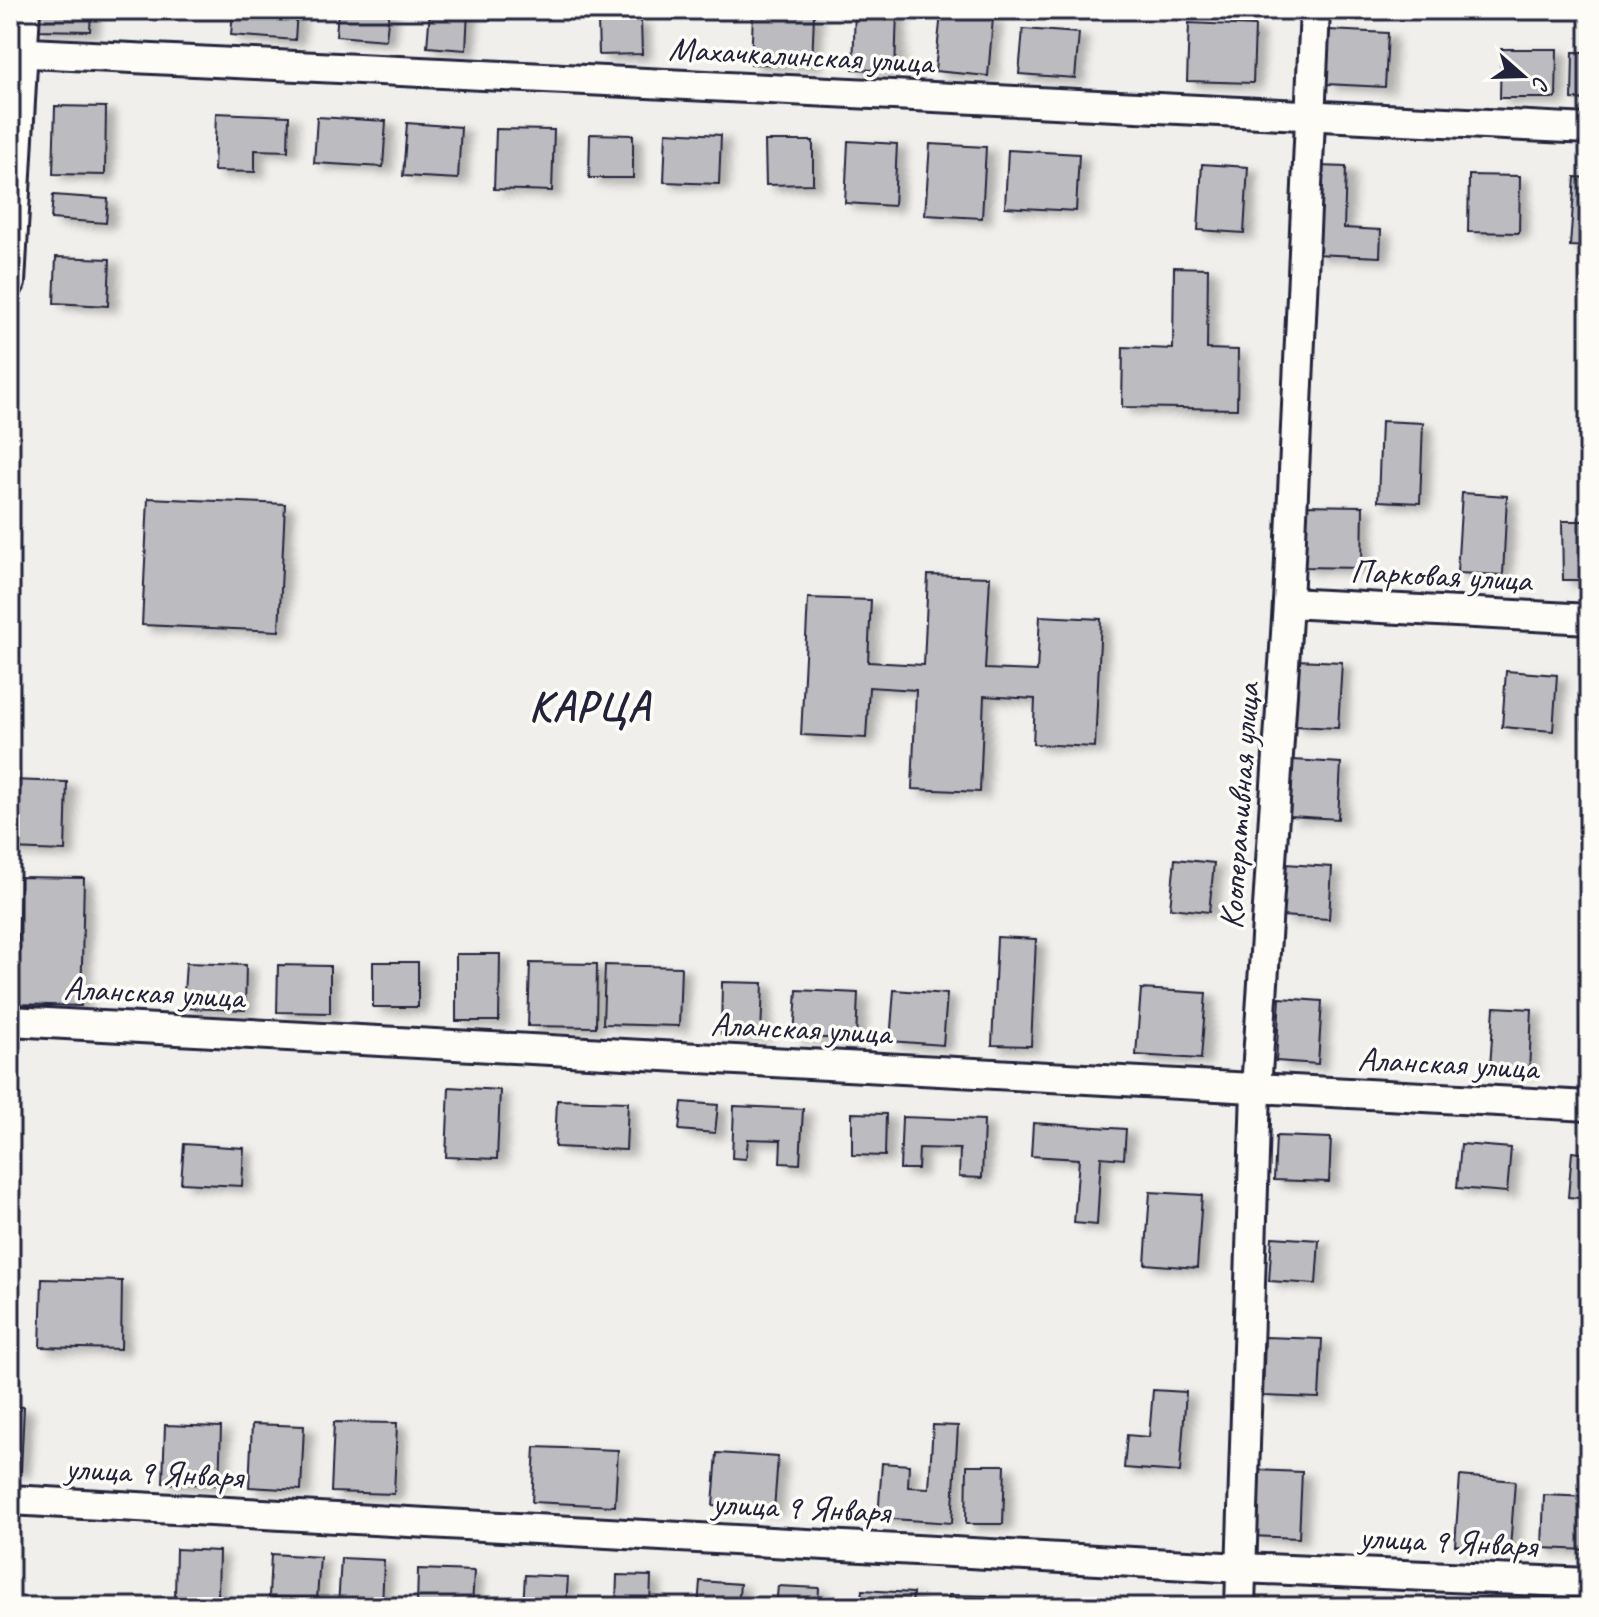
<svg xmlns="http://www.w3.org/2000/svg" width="1599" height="1617" font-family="Caveat,sans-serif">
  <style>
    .building { fill: #bcbcc0; stroke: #22223b; stroke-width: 2; filter: url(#shadow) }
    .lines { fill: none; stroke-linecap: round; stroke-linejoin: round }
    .minor-casing { stroke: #22223b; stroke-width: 34 }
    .minor { stroke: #fdfcf7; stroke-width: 28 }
    .labels { text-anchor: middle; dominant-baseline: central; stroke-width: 7; stroke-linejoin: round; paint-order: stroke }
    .street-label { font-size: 34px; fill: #22223b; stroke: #fdfcf7 }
    .district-label { font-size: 42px; font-weight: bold; letter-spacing: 2px; fill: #22223b; stroke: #fdfcf7 }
  </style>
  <defs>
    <filter id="shadow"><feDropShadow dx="9" dy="5" stdDeviation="4" flood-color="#0004"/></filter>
  </defs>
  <rect width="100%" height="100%" fill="#f0efec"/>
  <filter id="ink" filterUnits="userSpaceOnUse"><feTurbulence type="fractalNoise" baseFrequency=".0125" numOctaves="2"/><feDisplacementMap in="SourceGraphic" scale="16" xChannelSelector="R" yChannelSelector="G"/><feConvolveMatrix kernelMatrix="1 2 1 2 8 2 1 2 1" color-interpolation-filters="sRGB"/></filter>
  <g filter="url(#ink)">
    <g class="building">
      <polygon points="35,10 91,10 90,31 34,30"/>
      <polygon points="233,10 297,10 295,40 231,35"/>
      <polygon points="338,10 389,10 386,40 336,36"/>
      <polygon points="430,10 468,10 466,50 427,47"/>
      <polygon points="855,10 897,10 895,71 853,69"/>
      <polygon points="753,13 814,14 812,65 751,64"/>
      <polygon points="941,13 993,18 988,76 935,71"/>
      <polygon points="641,20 642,54 599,55 598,21"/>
      <polygon points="1189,23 1255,26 1253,83 1187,81"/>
      <polygon points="1023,29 1079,33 1075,78 1019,74"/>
      <polygon points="1329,30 1388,33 1385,87 1326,84"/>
      <polygon points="1501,49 1557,49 1556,98 1500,98"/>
      <polygon points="1573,52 1589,52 1589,100 1572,99"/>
      <polygon points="55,106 106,107 105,175 53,174"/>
      <polygon points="216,113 289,116 288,151 255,150 255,172 214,171"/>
      <polygon points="317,117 386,121 383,167 314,163"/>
      <polygon points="407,123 461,127 458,179 403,176"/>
      <polygon points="496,129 554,130 552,191 494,189"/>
      <polygon points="666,132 721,135 719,184 664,182"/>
      <polygon points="590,134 633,135 633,178 589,178"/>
      <polygon points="765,141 813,141 813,184 766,185"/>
      <polygon points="848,141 897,144 894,206 845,203"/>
      <polygon points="930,144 986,147 982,218 925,215"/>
      <polygon points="1008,150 1079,154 1076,211 1005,207"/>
      <polygon points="1202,164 1248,167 1244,233 1198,230"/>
      <polygon points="1319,166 1346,167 1344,228 1381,230 1380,257 1315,254"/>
      <polygon points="1469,175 1520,176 1519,233 1468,232"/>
      <polygon points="1575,177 1589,178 1589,247 1570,246"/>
      <polygon points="53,195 108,199 106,223 51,219"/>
      <polygon points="56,257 110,259 108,306 54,303"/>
      <polygon points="1174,267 1208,268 1207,349 1238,350 1237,409 1122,407 1123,347 1173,349"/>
      <polygon points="1381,421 1423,423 1420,503 1378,501"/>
      <polygon points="1462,493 1507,496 1503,575 1457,573"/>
      <polygon points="148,498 285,504 279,631 142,625"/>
      <polygon points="1302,505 1363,506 1362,568 1301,567"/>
      <polygon points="1562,521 1589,521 1589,580 1563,580"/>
      <polygon points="928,575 990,577 985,669 1037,671 1040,616 1101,619 1095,747 1033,744 1035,699 984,696 980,792 912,789 916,690 869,687 866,738 801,735 808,598 871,600 868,662 924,665"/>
      <polygon points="1296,660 1342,662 1338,728 1293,726"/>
      <polygon points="1506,671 1557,675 1553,731 1502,727"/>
      <polygon points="1585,674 1589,674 1589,729 1583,728"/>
      <polygon points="1293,760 1341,763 1338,819 1290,816"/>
      <polygon points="10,780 67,782 65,851 10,849"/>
      <polygon points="1175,859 1214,863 1209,912 1170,908"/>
      <polygon points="1285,864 1332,867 1329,919 1281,916"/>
      <polygon points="20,877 84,878 81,1006 17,1004"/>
      <polygon points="997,937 1036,939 1031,1046 992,1045"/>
      <polygon points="456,954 500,954 499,1021 456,1021"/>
      <rect x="373" y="962" width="45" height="45"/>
      <polygon points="186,963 246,965 245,1010 183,1008"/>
      <polygon points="530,963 597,964 596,1027 528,1026"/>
      <polygon points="278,965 330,966 330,1013 277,1012"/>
      <polygon points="605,965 681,967 679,1026 603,1024"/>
      <polygon points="722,982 763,983 761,1035 721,1034"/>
      <polygon points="1141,989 1206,993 1201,1059 1136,1055"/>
      <polygon points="797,990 858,993 856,1039 794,1037"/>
      <polygon points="894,990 947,994 943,1045 890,1041"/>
      <polygon points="1280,998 1322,1001 1318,1064 1276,1061"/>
      <polygon points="1494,1007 1532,1009 1529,1071 1490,1068"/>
      <polygon points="1581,1019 1589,1020 1589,1074 1579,1074"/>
      <polygon points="449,1087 500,1090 497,1159 446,1157"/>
      <polygon points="557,1100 628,1102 626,1150 555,1147"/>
      <polygon points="682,1102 718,1105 715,1133 679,1130"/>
      <polygon points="734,1106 803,1109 800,1164 780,1163 781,1140 748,1139 746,1159 732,1158"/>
      <polygon points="852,1113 886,1114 885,1156 852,1155"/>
      <polygon points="902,1117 984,1120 982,1178 959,1177 960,1149 919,1148 918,1169 900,1169"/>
      <polygon points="1033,1123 1126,1129 1124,1159 1101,1157 1097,1225 1074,1223 1079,1159 1031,1156"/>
      <polygon points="1276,1136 1331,1138 1329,1182 1274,1180"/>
      <polygon points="184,1144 244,1148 242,1186 181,1183"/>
      <polygon points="1461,1144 1511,1148 1507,1192 1457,1188"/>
      <polygon points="1572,1152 1589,1154 1589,1199 1568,1197"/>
      <polygon points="1150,1192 1202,1195 1197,1268 1145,1264"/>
      <polygon points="1272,1237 1319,1240 1316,1284 1269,1281"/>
      <polygon points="42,1279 122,1281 121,1349 40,1347"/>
      <polygon points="1265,1337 1322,1339 1319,1398 1263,1396"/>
      <polygon points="1153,1390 1186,1392 1180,1472 1124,1468 1127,1435 1149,1437"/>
      <polygon points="10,1406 24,1407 21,1471 10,1470"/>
      <polygon points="334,1422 397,1423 394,1494 331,1492"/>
      <polygon points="252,1424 304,1426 301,1490 249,1487"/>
      <polygon points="165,1425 221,1427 219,1485 163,1483"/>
      <polygon points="933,1425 958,1426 952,1523 878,1518 882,1463 909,1465 908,1487 929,1488"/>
      <polygon points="535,1447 618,1450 615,1506 532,1502"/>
      <polygon points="717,1453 778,1457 774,1510 713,1506"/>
      <polygon points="967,1465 1005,1465 1003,1524 966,1524"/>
      <polygon points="1254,1470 1302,1472 1299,1538 1251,1536"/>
      <polygon points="1460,1476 1515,1481 1510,1549 1455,1545"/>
      <polygon points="1544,1495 1589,1497 1589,1550 1542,1548"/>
      <polygon points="176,1549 219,1551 218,1599 175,1597"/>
      <polygon points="271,1554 320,1557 317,1599 269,1597"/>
      <polygon points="341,1558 384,1560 382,1607 338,1607"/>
      <polygon points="418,1569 474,1571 472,1607 417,1607"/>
      <polygon points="525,1575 568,1577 566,1607 523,1607"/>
      <polygon points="617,1575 651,1576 650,1607 616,1607"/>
      <polygon points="700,1581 740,1584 738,1607 698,1607"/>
      <polygon points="778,1586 819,1588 818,1607 776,1607"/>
      <polygon points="862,1590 913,1593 912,1607 860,1607"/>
      <polygon points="949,1595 996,1596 996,1607 948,1607"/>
      <polygon points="1120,1602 1175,1607 1120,1607"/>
    </g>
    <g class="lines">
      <defs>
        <g id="minor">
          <polyline points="10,52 1589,129"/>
          <polyline points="10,283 25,10"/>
          <polyline points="1288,603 1589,619"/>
          <polyline points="10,1021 1589,1106"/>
          <polyline points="10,1500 1242,1568 1589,1583"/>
          <polyline points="1240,1607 1256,1089 1288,603 1315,10"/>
        </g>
      </defs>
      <use href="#minor" class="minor-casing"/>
      <use href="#minor" class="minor"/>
    </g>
  </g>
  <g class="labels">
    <g class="street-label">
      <text transform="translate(801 55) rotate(3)">Махачкалинская улица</text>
      <text transform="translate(1441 575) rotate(3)">Парковая улица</text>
      <text transform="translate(1239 806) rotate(-86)">Кооперативная улица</text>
      <text transform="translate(154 992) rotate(3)">Аланская улица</text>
      <text transform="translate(801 1028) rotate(3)">Аланская улица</text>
      <text transform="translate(1448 1063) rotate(3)">Аланская улица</text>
      <text transform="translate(154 1472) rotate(3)">улица 9 Января</text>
      <text transform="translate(801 1507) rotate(3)">улица 9 Января</text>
      <text transform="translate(1448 1541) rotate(3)">улица 9 Января</text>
    </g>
    <g class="district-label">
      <text x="590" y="706">КАРЦА</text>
    </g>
  </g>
  <rect width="1599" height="1617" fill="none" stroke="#fdfcf7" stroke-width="40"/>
  <rect x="20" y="20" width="1559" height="1577" fill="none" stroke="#22223b" stroke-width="3" filter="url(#ink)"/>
  <g transform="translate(1523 76) rotate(110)" stroke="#fdfcf7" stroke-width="6" paint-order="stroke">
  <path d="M0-6L14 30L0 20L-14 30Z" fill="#22223b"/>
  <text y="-12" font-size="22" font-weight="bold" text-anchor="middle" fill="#22223b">С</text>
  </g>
</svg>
